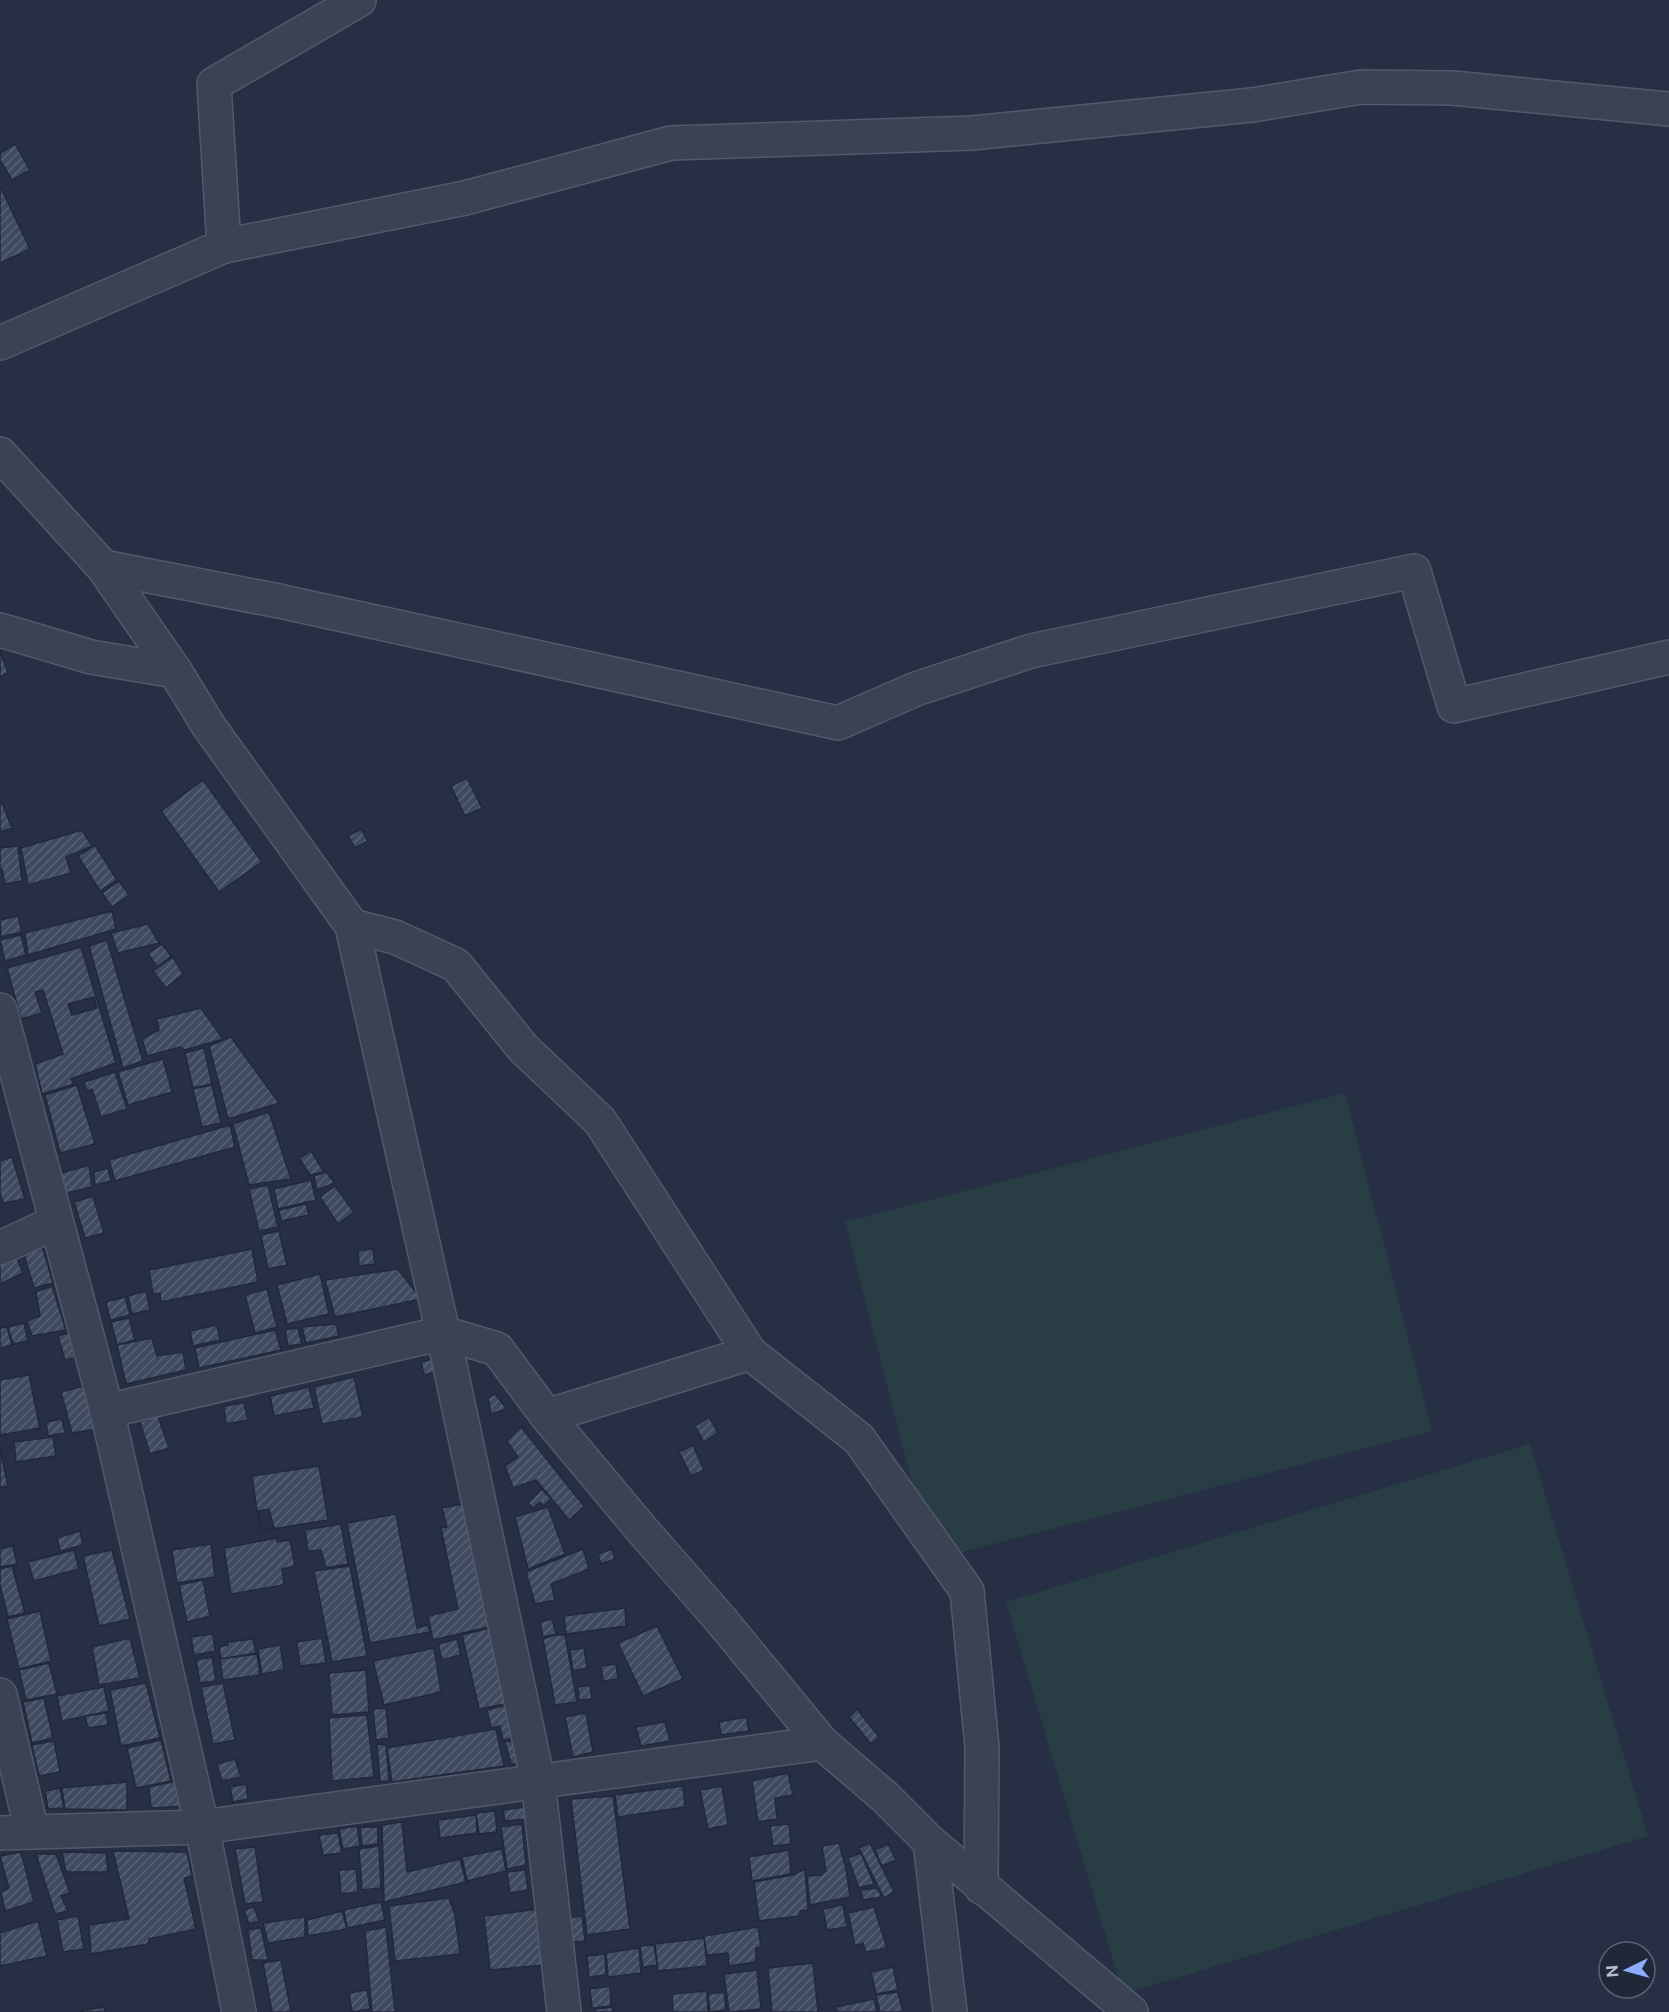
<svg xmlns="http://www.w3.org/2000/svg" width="1669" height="2012" font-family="'Public Sans',sans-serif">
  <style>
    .grass { fill: #283e44 }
    .building { fill: url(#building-hatch); stroke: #21293a; stroke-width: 1.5; fill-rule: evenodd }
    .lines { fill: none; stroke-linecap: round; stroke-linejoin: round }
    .minor-casing { stroke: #525a6a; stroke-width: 36 }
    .minor { stroke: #3a4253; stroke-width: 33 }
  </style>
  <defs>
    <pattern id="building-hatch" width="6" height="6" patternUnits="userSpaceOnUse" patternTransform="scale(1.5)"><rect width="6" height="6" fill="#3f4a61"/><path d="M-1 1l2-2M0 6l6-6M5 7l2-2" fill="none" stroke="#586276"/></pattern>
  </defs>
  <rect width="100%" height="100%" fill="#262f43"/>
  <g class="grass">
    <polygon points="1345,1093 1432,1431 932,1560 845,1222"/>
    <polygon points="1530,1444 1648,1836 1123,1994 1006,1602"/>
  </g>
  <g class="building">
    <polygon points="15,144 30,170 12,180 0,160 0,153"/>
    <polygon points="0,186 30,249 0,263"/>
    <polygon points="0,651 8,673 0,677"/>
    <polygon points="467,778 482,808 465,816 451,786"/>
    <polygon points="203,780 262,862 219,892 161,811"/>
    <polygon points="0,798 12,828 0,832"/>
    <polygon points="361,829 368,841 355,848 348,836"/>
    <polygon points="82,830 92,846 66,857 71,873 28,885 21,848"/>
    <polygon points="95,845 117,880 100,891 78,856"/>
    <polygon points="18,846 22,881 5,884 2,869 0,870 0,848"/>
    <polygon points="119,881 129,895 112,907 102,893"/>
    <polygon points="112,911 116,929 28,955 25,933"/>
    <polygon points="18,916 22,932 1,937 0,920"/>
    <polygon points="148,924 159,943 118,953 111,933"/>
    <polygon points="21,935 26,955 5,961 0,940"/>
    <polygon points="107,940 143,1061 123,1068 89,946"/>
    <polygon points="162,944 171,956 157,967 148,953"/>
    <path d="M 81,947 L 116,1063 L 71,1079 L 74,1084 L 42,1094 L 35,1064 L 63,1054 L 43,990 L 35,992 L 42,1013 L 21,1019 L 7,968 ZM 94,997 L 97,1008 L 72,1015 L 68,1004 Z"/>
    <polygon points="173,957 183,974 166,988 153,971"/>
    <polygon points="201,1008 223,1039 185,1050 180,1047 147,1056 142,1039 159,1030 157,1019"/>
    <polygon points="231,1037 279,1103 228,1119 209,1046"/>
    <polygon points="204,1048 212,1084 193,1088 185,1053"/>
    <polygon points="163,1059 172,1092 128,1105 118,1072"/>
    <polygon points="115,1072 127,1109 101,1117 92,1089 87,1091 84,1082"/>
    <polygon points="77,1085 95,1144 60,1153 45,1095"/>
    <polygon points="212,1085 221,1123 202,1127 193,1089"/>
    <polygon points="269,1112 291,1179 249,1185 233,1124"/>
    <polygon points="230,1125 235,1147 115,1181 109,1160"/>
    <polygon points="311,1151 324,1172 310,1175 299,1158"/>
    <polygon points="12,1157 25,1199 3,1203 0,1193 0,1161"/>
    <polygon points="89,1165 92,1187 62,1194 58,1174"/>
    <polygon points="108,1168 111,1181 95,1185 94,1172"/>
    <polygon points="326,1172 335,1183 317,1190 314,1176"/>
    <polygon points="311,1180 316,1200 278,1209 274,1189"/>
    <polygon points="268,1185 278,1227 259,1231 249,1189"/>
    <polygon points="335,1186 354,1212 338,1224 320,1197"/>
    <polygon points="93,1196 104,1233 85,1238 74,1202"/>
    <polygon points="306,1204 309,1215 281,1221 279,1210"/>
    <polygon points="279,1231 287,1265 268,1269 261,1235"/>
    <polygon points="41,1242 53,1283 34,1288 23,1251"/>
    <polygon points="252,1249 258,1282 161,1302 160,1293 153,1294 149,1270"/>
    <polygon points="373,1249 375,1264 359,1266 358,1251"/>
    <polygon points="15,1254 23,1273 0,1284 0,1261"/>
    <polygon points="398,1269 421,1299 335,1317 325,1280"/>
    <polygon points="320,1274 329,1314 287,1324 277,1285"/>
    <polygon points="52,1286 66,1330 32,1336 27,1321 40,1316 36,1292"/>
    <polygon points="267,1289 277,1327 255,1333 245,1295"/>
    <polygon points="146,1291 150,1310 132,1314 128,1296"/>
    <polygon points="125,1297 130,1315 110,1320 106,1302"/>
    <polygon points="129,1318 135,1340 117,1345 111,1322"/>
    <polygon points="24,1323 28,1341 13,1344 8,1327"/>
    <polygon points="336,1324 339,1336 306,1343 302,1327"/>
    <polygon points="217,1325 220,1340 193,1346 190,1331"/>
    <polygon points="7,1327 12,1345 0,1348 0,1328"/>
    <polygon points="298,1328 302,1344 288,1346 285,1330"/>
    <polygon points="275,1330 281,1350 199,1368 195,1348"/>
    <polygon points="69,1333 75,1358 65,1360 58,1336"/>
    <polygon points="152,1338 157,1356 183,1352 186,1370 126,1384 117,1345"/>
    <polygon points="437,1358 439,1371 424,1375 421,1362"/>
    <polygon points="29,1375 40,1428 0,1435 0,1380"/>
    <polygon points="354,1377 363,1417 322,1424 314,1387"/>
    <polygon points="84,1386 97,1429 72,1433 61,1392"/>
    <polygon points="309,1387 314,1408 274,1416 270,1396"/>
    <polygon points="495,1394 507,1409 491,1414 488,1398"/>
    <polygon points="244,1403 248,1420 226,1424 224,1406"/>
    <polygon points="158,1416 169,1448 150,1454 140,1422"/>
    <polygon points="709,1417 718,1433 704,1442 695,1426"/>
    <polygon points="62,1419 65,1433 48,1436 46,1422"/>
    <polygon points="521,1427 584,1506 569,1520 536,1480 513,1488 505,1466 518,1457 507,1441"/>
    <polygon points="53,1437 56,1456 16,1462 14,1442"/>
    <polygon points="693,1445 704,1470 691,1476 679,1452"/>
    <polygon points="0,1449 8,1486 0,1488"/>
    <path d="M 319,1466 L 328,1520 L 260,1531 L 252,1476 ZM 269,1509 L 274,1528 L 262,1530 L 258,1511 Z"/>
    <polygon points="542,1489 551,1499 543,1506 540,1502 533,1508 528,1503"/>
    <polygon points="473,1502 497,1625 433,1640 428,1616 458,1609 441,1528 447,1527 442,1508"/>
    <polygon points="548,1507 565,1554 528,1569 515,1517"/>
    <polygon points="396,1514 417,1628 428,1625 430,1632 370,1643 347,1523"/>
    <polygon points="341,1524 348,1564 326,1568 321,1550 308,1551 305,1530"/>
    <polygon points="80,1531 83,1545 60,1551 57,1538"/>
    <polygon points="277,1538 277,1542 290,1540 295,1566 282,1569 284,1585 231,1594 224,1548"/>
    <polygon points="211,1544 215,1577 177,1583 172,1550"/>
    <polygon points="13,1546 17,1564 0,1567 0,1549"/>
    <polygon points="583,1549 589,1569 551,1584 555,1600 535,1604 526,1572"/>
    <polygon points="612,1549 615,1559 601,1564 598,1554"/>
    <polygon points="74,1550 79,1569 34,1581 28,1562"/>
    <polygon points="112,1550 130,1619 99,1626 83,1556"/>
    <polygon points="12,1566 25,1613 8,1617 0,1585 0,1569"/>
    <polygon points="350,1566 367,1656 332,1662 314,1571"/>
    <polygon points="203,1580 210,1616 187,1622 179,1585"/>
    <polygon points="625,1608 626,1626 566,1634 564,1616"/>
    <polygon points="40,1611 51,1661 19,1669 7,1619"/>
    <polygon points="552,1619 556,1634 543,1637 540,1622"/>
    <polygon points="657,1626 683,1679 643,1696 618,1643"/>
    <polygon points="494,1627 510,1703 479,1709 462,1635"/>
    <polygon points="213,1634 215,1651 194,1655 191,1637"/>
    <polygon points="554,1635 565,1635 577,1702 555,1705 543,1639"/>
    <polygon points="130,1638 140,1678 99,1685 92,1647"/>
    <polygon points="322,1638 326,1663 300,1666 297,1642"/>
    <polygon points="253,1639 256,1653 221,1659 219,1647 228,1645 228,1642"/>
    <polygon points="457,1639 461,1655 442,1660 438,1644"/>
    <polygon points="280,1645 284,1670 262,1674 258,1649"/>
    <polygon points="434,1648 441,1692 384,1705 373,1661"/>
    <polygon points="584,1648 587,1668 573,1671 570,1650"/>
    <polygon points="257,1654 260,1675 223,1680 220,1659"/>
    <polygon points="212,1657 216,1681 200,1683 196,1660"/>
    <polygon points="49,1663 57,1694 26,1700 19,1670"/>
    <polygon points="616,1664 618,1679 603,1681 601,1666"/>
    <polygon points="366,1670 369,1712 332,1715 329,1673"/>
    <polygon points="146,1683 160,1738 121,1746 110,1690"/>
    <polygon points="223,1683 235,1740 213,1744 201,1687"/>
    <polygon points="590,1685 592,1699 579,1700 578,1687"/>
    <polygon points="104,1687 109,1711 62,1721 57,1696"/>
    <polygon points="44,1698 53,1738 32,1743 23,1702"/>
    <polygon points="511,1704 519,1738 503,1740 500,1726 491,1728 487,1710"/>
    <polygon points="386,1708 389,1738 376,1740 373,1709"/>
    <polygon points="857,1709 879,1737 871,1744 849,1717"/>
    <polygon points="106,1713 108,1725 88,1728 85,1716"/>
    <polygon points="586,1713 593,1752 573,1757 565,1717"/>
    <polygon points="367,1715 374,1777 332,1781 329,1718"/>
    <polygon points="746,1717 749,1731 721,1735 719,1722"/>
    <polygon points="665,1722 670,1741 641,1746 636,1727"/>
    <polygon points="496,1729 504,1766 392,1782 387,1748"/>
    <polygon points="161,1740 171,1781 136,1788 127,1748"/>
    <polygon points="519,1740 525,1763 511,1764 505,1742"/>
    <polygon points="54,1741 60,1772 39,1776 32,1745"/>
    <polygon points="377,1744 386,1745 389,1781 380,1782"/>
    <polygon points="235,1759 241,1777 222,1781 217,1764"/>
    <polygon points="788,1773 793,1795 775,1798 777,1819 758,1822 752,1781"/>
    <polygon points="181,1780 184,1806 151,1808 149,1787"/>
    <polygon points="127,1782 127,1810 65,1809 62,1788"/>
    <polygon points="246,1784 248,1799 233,1802 230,1787"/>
    <polygon points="683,1786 685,1807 618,1817 615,1795"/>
    <polygon points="722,1786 728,1825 708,1829 700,1790"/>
    <polygon points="60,1788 64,1808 48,1809 45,1791"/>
    <polygon points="613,1796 630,1929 587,1935 571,1799"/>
    <polygon points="526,1807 529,1819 505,1821 503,1810"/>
    <polygon points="495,1811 497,1832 479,1834 476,1813"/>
    <polygon points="476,1815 477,1833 440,1838 438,1820"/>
    <polygon points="402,1822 407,1872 460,1859 466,1882 384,1902 382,1825"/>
    <polygon points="522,1824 526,1865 507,1869 501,1827"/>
    <polygon points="789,1824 791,1844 773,1846 770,1826"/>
    <polygon points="357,1826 360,1846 343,1849 339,1829"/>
    <polygon points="360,1827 378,1827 378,1844 362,1846"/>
    <polygon points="338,1833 342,1853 323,1855 319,1835"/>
    <polygon points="839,1843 846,1869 850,1897 810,1905 807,1876 821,1875 826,1871 822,1846"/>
    <polygon points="870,1843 894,1892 884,1898 859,1848"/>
    <polygon points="888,1844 896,1860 882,1866 875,1850"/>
    <polygon points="379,1846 381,1888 362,1890 359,1849"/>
    <polygon points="255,1847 263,1902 245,1904 235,1849"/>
    <polygon points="502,1849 506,1871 467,1881 462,1857"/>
    <polygon points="789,1850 791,1874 752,1881 749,1857"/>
    <polygon points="113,1851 187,1852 192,1876 184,1878 196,1929 149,1939 148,1944 91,1954 89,1925 129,1919"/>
    <polygon points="21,1852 34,1902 5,1911 1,1892 9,1888 0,1856"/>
    <polygon points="62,1852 106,1853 108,1872 66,1872"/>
    <polygon points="861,1853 874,1884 859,1888 848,1858"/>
    <polygon points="36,1854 56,1854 70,1893 61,1896 68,1911 55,1914"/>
    <polygon points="356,1869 358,1892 341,1894 339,1870"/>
    <polygon points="805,1869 808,1910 800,1911 799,1916 759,1921 754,1882 793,1875"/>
    <polygon points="525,1870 528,1890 510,1893 507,1872"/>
    <polygon points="877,1888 882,1897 863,1900 861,1890"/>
    <polygon points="449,1898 455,1915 460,1954 395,1961 389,1906"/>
    <polygon points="381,1902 385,1920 347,1928 344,1910"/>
    <polygon points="843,1905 847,1927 827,1930 823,1909"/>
    <polygon points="254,1907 259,1921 249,1924 244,1910"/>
    <polygon points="874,1907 887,1948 866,1952 863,1943 855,1946 848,1913"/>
    <polygon points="539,1909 545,1965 490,1970 484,1916"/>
    <polygon points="342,1911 347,1929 308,1936 307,1920"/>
    <polygon points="78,1916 84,1949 63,1952 57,1920"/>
    <polygon points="582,1916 585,1941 572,1942 569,1918"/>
    <polygon points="305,1917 305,1937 268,1943 263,1923"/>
    <polygon points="38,1921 47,1956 0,1966 0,1933"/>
    <polygon points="386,1927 395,2012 372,2012 365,1931"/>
    <polygon points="758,1927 761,1947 756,1948 756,1962 729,1966 728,1953 707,1955 704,1936"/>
    <polygon points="261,1928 268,1960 252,1960 248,1930"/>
    <polygon points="704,1938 707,1966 658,1971 655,1944"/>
    <polygon points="654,1945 657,1965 643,1967 640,1946"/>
    <polygon points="639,1948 641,1973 608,1977 606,1953"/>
    <polygon points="605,1954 606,1975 589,1977 587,1956"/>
    <polygon points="281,1960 291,2012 272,2012 263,1963"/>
    <polygon points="813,1963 818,2012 772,2012 768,1968"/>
    <polygon points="893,1967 898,1990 876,1994 871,1972"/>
    <polygon points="757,1970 761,2009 729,2012 724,1974"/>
    <polygon points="610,1986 611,2006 592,2008 590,1989"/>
    <polygon points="367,1990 370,2009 352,2012 349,1993"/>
    <polygon points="707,1991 708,2012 673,2012 672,1994"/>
    <polygon points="724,1992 726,2010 710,2012 708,1994"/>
    <polygon points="898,1992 903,2012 880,2012 876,1995"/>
    <polygon points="874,1999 877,2012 837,2012 836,2007"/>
    <polygon points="104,2007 105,2012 80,2012 80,2011"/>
    <polygon points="612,2007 613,2012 595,2012 595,2009"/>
  </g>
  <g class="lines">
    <defs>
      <g id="minor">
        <polyline points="224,246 214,84 359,0"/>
        <polyline points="0,343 224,246 465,198 671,143 972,133 1252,105 1361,87 1452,88 1669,109"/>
        <polyline points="0,454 103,567 175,671 208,725 352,926 443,1333 538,1781 564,2012"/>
        <polyline points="103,567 279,601 838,723 916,689 1031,651 1414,571 1454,706 1669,657"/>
        <polyline points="0,630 91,657 175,671"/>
        <polyline points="352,926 395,937 456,965 523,1048 600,1121 750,1353 859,1439 967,1591 982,1747 981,1887"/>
        <polyline points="0,1010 107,1411 202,1827 239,2012"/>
        <polyline points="0,1248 56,1222"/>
        <polyline points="107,1411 443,1333 497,1349 547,1416 643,1531 721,1620 822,1743 885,1797 930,1842 950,2012"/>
        <polyline points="547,1416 750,1353"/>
        <polyline points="0,1695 32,1832"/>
        <polyline points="0,1833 202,1827 822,1743"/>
        <polyline points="930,1842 1131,2012"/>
      </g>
    </defs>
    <use href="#minor" class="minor-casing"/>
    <use href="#minor" class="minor"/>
  </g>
  <g transform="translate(1627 1970) rotate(265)"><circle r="28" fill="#1f2738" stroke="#5c6374" stroke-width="1.5"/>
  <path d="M0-4.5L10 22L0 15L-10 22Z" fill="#8dadfc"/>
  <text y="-9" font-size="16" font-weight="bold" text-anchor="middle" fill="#b7bdcd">N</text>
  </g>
</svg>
